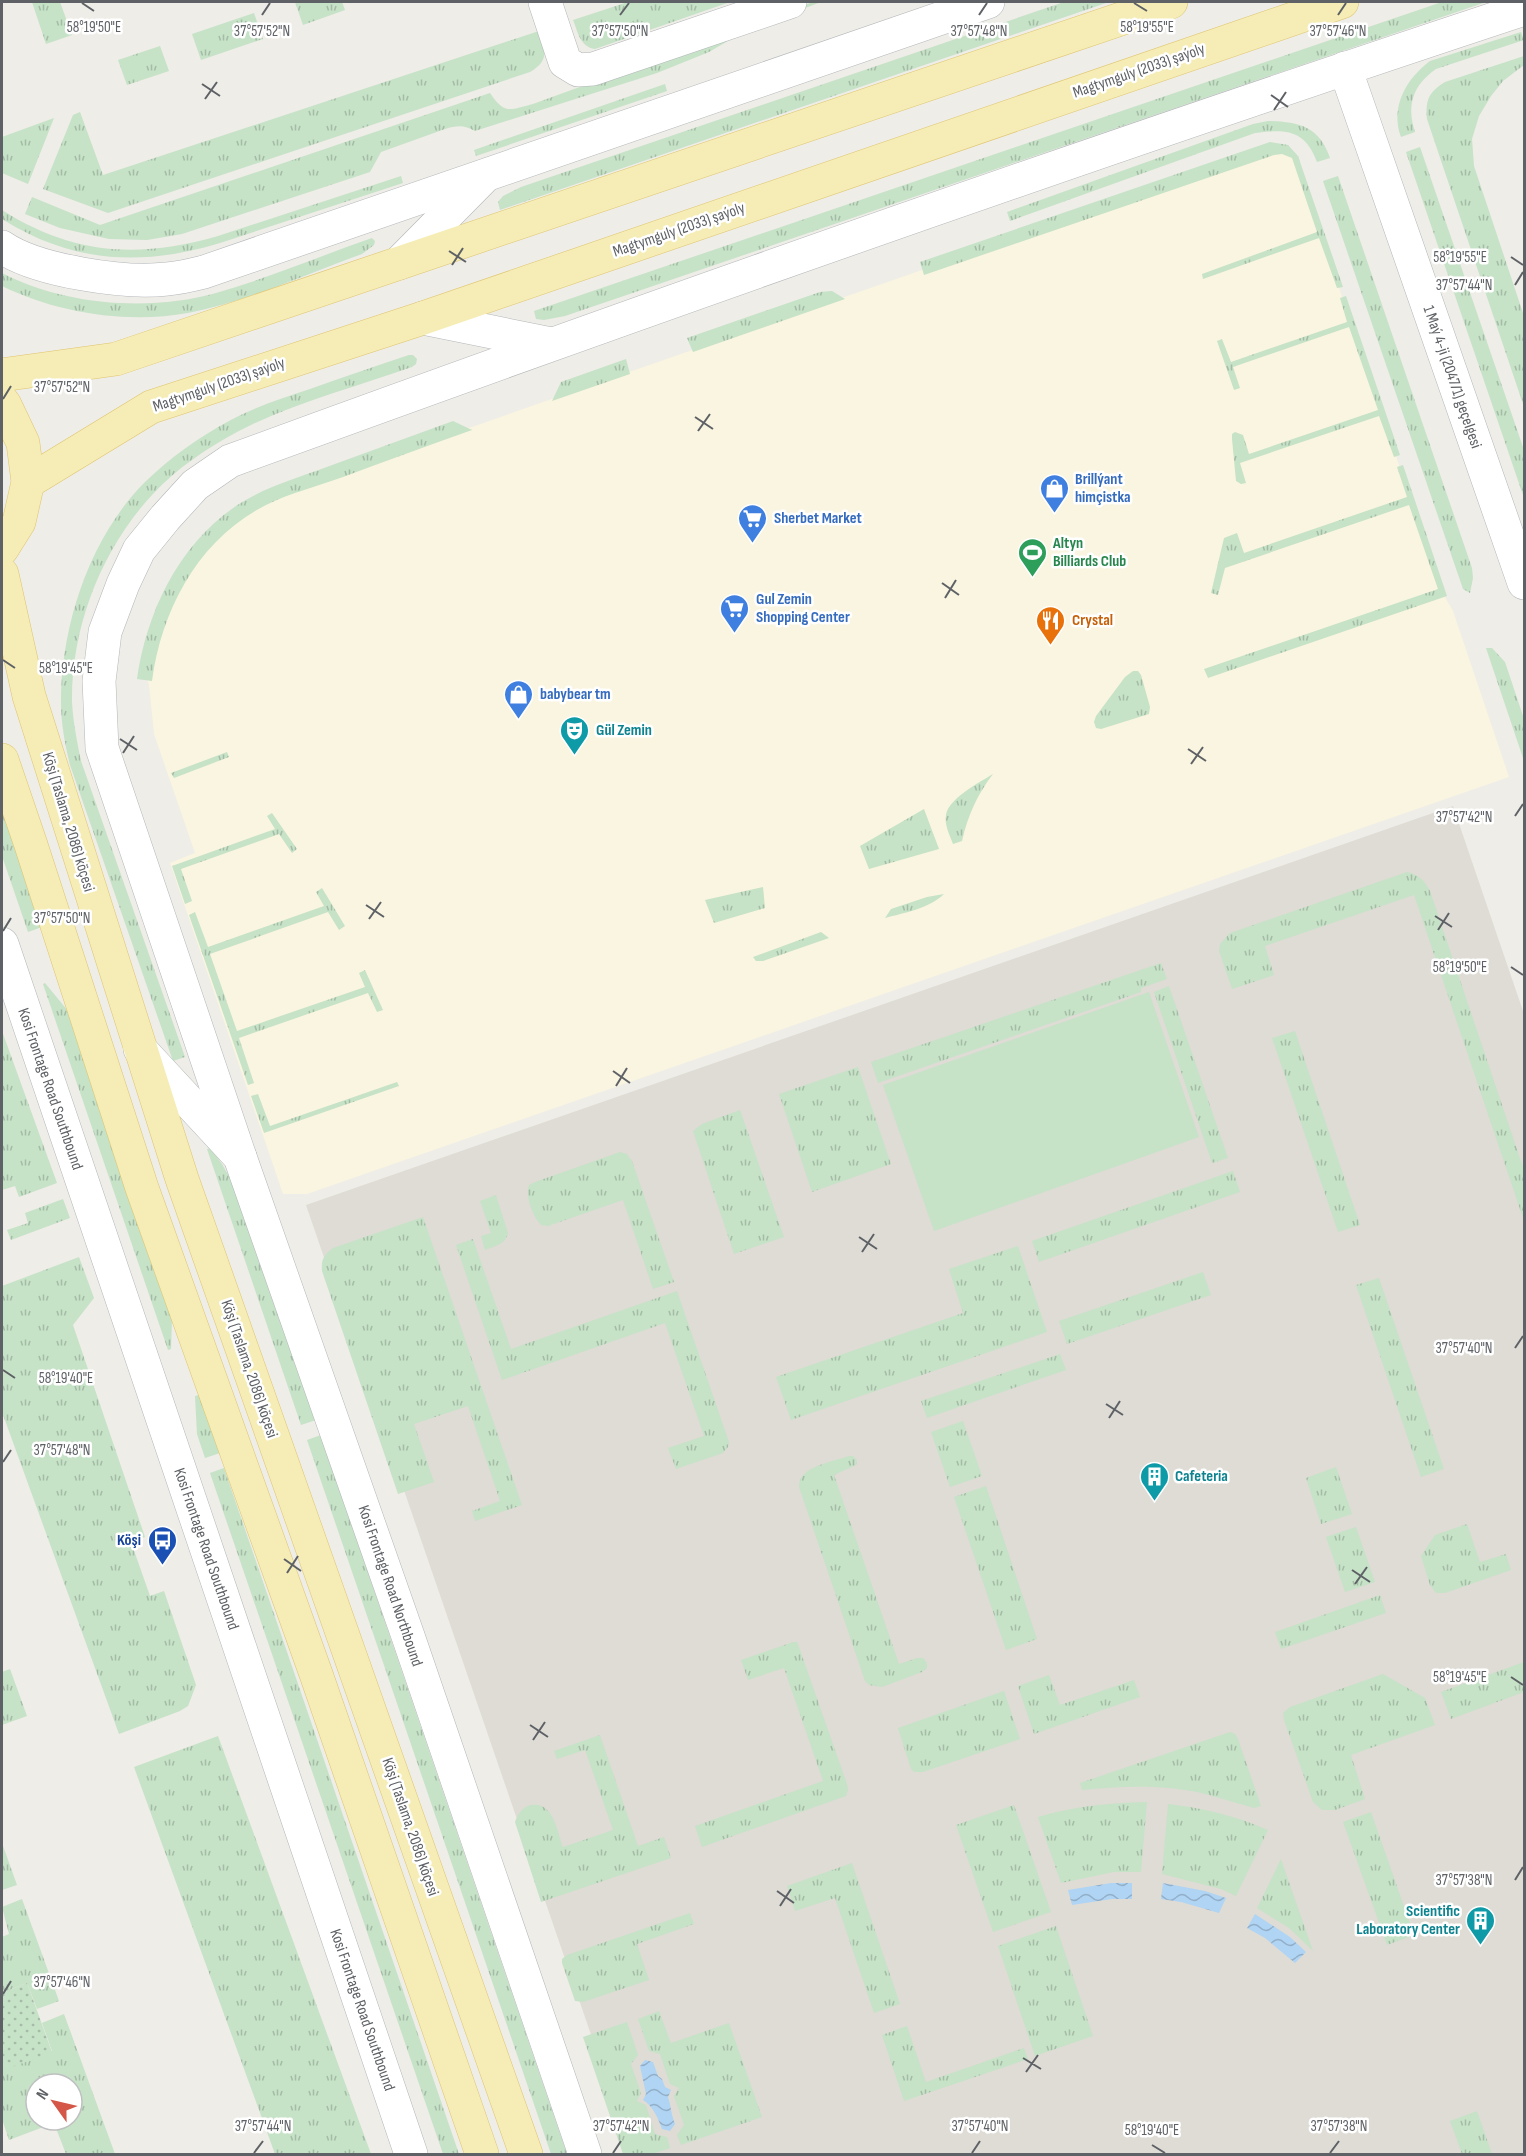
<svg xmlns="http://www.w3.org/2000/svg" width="1526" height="2156" font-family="'Sofia Sans Condensed',sans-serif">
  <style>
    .commercial { fill: #faf5e0 }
    .education { fill: #dedcd5 }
    .grass { fill: url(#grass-tufts); fill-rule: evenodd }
    .park { fill: url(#park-dots) }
    .pitch { fill: #c6e2c7 }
    .water { fill: url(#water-waves) }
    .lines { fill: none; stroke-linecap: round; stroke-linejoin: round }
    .minor-casing { stroke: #b3b6b9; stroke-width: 34 }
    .major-casing { stroke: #e0c46e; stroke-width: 34 }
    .minor { stroke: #fff; stroke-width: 33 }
    .major { stroke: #f5edb5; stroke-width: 33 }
    .ticks { fill: none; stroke: #5e6165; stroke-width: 2 }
    .labels { text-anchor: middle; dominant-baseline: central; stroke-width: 5; stroke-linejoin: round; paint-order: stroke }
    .street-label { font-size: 16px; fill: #5e6165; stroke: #fff }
    .shop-label { font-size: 16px; font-weight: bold; fill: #366cbe; stroke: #fff; text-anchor: start }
    .leisure-label { font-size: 16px; font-weight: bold; fill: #27864d; stroke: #fff; text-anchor: start }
    .food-label { font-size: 16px; font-weight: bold; fill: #c56008; stroke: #fff; text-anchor: start }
    .culture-label { font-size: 16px; font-weight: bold; fill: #0d838f; stroke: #fff; text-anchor: start }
    .transit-label { font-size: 16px; font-weight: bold; fill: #164399; stroke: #fff; text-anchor: end }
    .ticks-label { font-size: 15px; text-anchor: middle; fill: #5e6165; stroke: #fff; stroke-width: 5; stroke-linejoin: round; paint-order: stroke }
  </style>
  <defs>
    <pattern id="grass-tufts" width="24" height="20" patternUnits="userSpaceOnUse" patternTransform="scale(1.5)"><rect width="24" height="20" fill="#c6e2c7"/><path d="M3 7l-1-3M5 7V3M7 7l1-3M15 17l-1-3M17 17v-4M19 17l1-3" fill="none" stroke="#a4bba5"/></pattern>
    <pattern id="park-dots" width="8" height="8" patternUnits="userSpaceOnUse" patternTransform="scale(1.5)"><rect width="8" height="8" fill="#c6e2c7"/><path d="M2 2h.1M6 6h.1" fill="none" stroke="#a4bba5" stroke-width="1.8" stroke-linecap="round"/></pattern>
    <pattern id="water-waves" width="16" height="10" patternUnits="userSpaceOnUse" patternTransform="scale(1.5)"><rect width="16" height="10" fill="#b0d4f4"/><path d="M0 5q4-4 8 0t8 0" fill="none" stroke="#92afc9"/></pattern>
  </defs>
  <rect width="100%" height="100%" fill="#eeede7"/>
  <polygon class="commercial" points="1269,149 1295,158 1442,592 1453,611 1509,777 307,1194 283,1194 170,863 195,853 154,734 149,685 145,674 149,647 189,560 268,498"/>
  <polygon class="education" points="1453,806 1524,1014 1524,2154 632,2154 306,1205"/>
  <g class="grass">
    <polygon points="32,2 60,2 72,35 46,44"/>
    <polygon points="295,2 342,2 345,10 303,25"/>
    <path d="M 628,2 L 730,2 L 595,49 C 580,47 578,32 573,20 Z"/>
    <path d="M 813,2 L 821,2 L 745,31 L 709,52 L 657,73 L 475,131 C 465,125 457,125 445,129 L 381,152 L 370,172 L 182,234 L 147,240 L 109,239 L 60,228 L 25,214 L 32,197 L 100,225 L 490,93 C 505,115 509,110 533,104 Z"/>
    <polygon points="1064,2 1109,2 500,210 498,202 503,196 521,187"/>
    <polygon points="1442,2 1486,2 565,316 544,320 536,319 534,311"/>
    <polygon points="254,13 263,39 201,60 192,34"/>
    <path d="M 539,31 C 545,51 550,60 530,72 L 108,213 L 43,189 L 73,115 L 80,112 L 103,175 Z"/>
    <path d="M 1521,32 L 1524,40 L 1436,69 C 1413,85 1406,105 1415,132 L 1401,137 C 1390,107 1406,79 1430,61 Z"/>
    <polygon points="160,46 169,71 127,85 118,60"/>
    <path d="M 1524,56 L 1524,65 L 1503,81 L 1491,96 L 1479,116 L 1472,139 L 1474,166 L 1524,316 L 1524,407 L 1427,119 C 1425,100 1429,92 1445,82 Z"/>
    <polygon points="665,84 667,91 476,156 474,150"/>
    <polygon points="54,118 28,184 2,173 2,137"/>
    <path d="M 1268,121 C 1299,122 1319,126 1330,158 L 1317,162 C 1305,129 1285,129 1255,133 L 1010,221 L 1007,212 L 1253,124 Z"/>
    <polygon points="1270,142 1288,145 1298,156 1343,287 1337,288 1319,238 1203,279 1202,274 1317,232 1292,158 1282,154 1274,155 924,275 920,262"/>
    <polygon points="1420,147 1524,450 1524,498 1406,152"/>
    <path d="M 401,176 L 403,183 L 220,243 C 141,267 72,263 2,219 L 2,210 C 73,255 138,259 218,236 Z"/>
    <polygon points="1338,176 1472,568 1473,578 1470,593 1463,589 1323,181"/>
    <path d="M 372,238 L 375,241 L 374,245 L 362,254 C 307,274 246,302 188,313 C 127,324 57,313 2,286 L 2,273 C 63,305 149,312 216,293 C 269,278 320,256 372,238 Z"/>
    <polygon points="832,291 845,299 693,352 687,338 820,292"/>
    <polygon points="1346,296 1400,455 1394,457 1379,416 1240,463 1246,483 1241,484 1236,481 1232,439 1232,434 1235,432 1243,435 1249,454 1378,410 1349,327 1233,367 1240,388 1234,390 1217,341 1222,339 1231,362 1347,322 1340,298"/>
    <path d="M 409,355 L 413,355 L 417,359 L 416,364 L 412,367 C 356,387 289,404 237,432 C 207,448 176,469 153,494 C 102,548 71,627 72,702 C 73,722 77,741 81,761 L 185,1057 L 173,1061 L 70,765 C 65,744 61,724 61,702 C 61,625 90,537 145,482 C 170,458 199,437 229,421 C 255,407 282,398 310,389 C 343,377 376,366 409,355 Z"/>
    <polygon points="626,359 630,374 552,401 561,382"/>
    <path d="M 453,421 L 472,430 C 429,445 386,461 343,477 C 318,486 290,493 266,505 C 199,539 162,608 152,681 L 137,679 C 147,609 182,538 244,501 C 269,486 297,478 324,468 C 367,452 410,437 453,421 Z"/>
    <polygon points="1403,465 1447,596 1208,678 1204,669 1438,589 1409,505 1225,568 1218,595 1211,593 1224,538 1237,533 1244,553 1407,497 1397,467"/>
    <polygon points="1486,648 1492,648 1505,662 1524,719 1524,761"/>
    <polygon points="1133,671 1138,671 1141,675 1150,707 1149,714 1101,729 1096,728 1094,722 1096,716 1125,677"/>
    <polygon points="227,752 229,757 174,778 171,773"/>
    <path d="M 993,774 C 977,795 968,815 962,841 L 953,844 C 950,836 944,824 946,815 C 948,799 980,782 993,774 Z"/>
    <polygon points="2,809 42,927 28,932 2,856"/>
    <polygon points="924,809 939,849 869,869 860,846"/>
    <polygon points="272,813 297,849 292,853 279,834 181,869 192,901 185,904 172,866 275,829 267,816"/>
    <path d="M 1407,872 C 1418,874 1425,881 1430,891 L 1524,1170 L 1524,1221 L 1414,895 L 1265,946 L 1274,975 L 1232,989 L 1219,951 L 1220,944 L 1230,933 Z"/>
    <polygon points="763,887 765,908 714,923 705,900"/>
    <polygon points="322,888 345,926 339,930 328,912 210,954 237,1031 365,987 359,973 365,970 383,1010 377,1012 368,993 239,1038 254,1083 248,1085 189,915 195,912 208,947 324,906 316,892"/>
    <path d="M 944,894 C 930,908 904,913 885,918 L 891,909 L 927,897 Z"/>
    <polygon points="821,932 829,938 763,961 756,961 753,957"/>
    <polygon points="1161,963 1167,979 1141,988 1141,992 878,1083 871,1062"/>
    <polygon points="45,983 68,1011 172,1320 171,1349 168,1350 43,984"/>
    <polygon points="1169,986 1228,1158 1212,1163 1154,992"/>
    <polygon points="2,1031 57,1183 19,1197 15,1186 2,1190"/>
    <polygon points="1295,1031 1360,1225 1338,1232 1272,1038"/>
    <polygon points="858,1067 891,1164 812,1192 779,1094"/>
    <polygon points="397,1082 399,1086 264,1133 251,1096 258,1094 270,1126"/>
    <polygon points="740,1110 784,1237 734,1254 693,1131 702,1124"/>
    <polygon points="210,1148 222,1164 239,1194 316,1420 301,1425 207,1149"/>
    <path d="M 620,1152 L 627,1154 L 632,1161 L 674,1282 L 653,1289 L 623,1200 L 548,1226 L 541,1225 C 533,1216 525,1197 529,1185 L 535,1182 Z"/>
    <polygon points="1233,1171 1240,1192 1039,1262 1032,1241"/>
    <path d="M 496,1195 L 508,1233 C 506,1244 495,1246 485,1250 L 481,1236 L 491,1233 L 480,1201 Z"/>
    <polygon points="63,1199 70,1218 11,1240 7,1230 28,1223 25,1213"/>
    <path d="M 423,1217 L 522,1505 L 475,1521 L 472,1511 L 500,1501 L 468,1406 L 414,1424 L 434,1482 L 398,1494 L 322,1271 C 321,1259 324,1255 333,1248 Z"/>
    <polygon points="473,1239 511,1349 677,1291 729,1442 728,1447 723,1453 676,1469 668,1448 704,1436 665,1323 502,1380 456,1245"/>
    <polygon points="1018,1246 1047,1332 791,1420 776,1377 963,1313 949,1269"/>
    <polygon points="79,1257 94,1298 73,1325 145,1537 131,1542 150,1596 164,1591 196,1685 188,1706 180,1711 119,1734 2,1412 2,1286"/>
    <polygon points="1203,1272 1211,1295 1067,1344 1059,1321"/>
    <polygon points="1379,1278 1444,1469 1421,1477 1356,1285"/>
    <polygon points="1060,1354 1066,1370 927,1418 921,1401"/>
    <polygon points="199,1395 220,1453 205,1458 197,1434 195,1396"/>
    <polygon points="963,1421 982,1476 950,1487 931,1432"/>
    <polygon points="321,1435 567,2154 551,2154 307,1440"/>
    <path d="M 849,1456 L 853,1456 L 857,1460 L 856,1465 L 834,1475 L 899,1664 L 917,1658 L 923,1658 L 927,1663 L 927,1668 L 922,1672 L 882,1687 L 869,1685 L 865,1681 L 799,1487 C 798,1466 833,1462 849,1456 Z"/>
    <polygon points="1336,1467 1352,1514 1321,1524 1306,1478"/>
    <polygon points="224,1468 459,2154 443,2154 210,1473"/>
    <polygon points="986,1486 1037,1639 1006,1650 954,1497"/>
    <polygon points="1467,1524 1480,1562 1506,1554 1511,1570 1445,1593 1436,1593 1430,1585 1421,1556 1435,1535"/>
    <polygon points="1356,1527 1375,1582 1345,1592 1326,1537"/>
    <polygon points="1380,1595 1386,1613 1281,1649 1275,1632"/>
    <polygon points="793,1642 797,1642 799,1647 847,1784 848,1790 846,1796 702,1847 695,1826 823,1781 784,1668 748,1680 741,1660"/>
    <polygon points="1524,1662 1524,1692 1451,1719 1441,1692"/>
    <polygon points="10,1669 27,1716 2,1725 2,1672"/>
    <polygon points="1383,1674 1425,1698 1435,1725 1351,1755 1365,1799 1335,1810 1322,1810 1313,1802 1284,1720 1283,1713 1290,1707"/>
    <polygon points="1049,1675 1060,1705 1134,1680 1140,1697 1034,1734 1018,1686"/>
    <polygon points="1004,1691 1020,1739 923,1772 914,1772 911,1769 898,1728"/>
    <path d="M 1230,1732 L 1235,1734 L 1238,1739 L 1261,1806 L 1254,1808 C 1239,1804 1224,1799 1209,1795 C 1167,1784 1124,1786 1082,1790 L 1080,1783 Z"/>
    <path d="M 600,1735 L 638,1846 L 664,1837 L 671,1858 L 541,1902 L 515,1822 C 518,1814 522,1807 531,1805 C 554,1801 557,1832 563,1847 L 613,1830 L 585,1750 L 557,1759 L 554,1751 Z"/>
    <polygon points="218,1736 371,2154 275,2154 134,1767"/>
    <path d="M 1147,1802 L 1141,1872 L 1114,1872 L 1061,1883 L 1038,1817 C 1074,1806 1109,1803 1147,1802 Z"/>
    <path d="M 1168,1804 C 1203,1808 1236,1816 1268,1830 L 1236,1896 L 1221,1889 L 1162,1874 Z"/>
    <polygon points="1014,1805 1051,1912 993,1932 956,1825"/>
    <polygon points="1371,1812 1414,1935 1387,1945 1343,1822"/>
    <polygon points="2,1843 17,1885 2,1890"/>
    <polygon points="1281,1859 1313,1951 1289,1928 1257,1908"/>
    <polygon points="852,1863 900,2004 874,2013 835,1898 795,1911 787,1886"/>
    <polygon points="22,1899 59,2001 37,2009 27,1983 2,1993 2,1937 9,1934 2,1907"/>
    <polygon points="690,1913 694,1924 637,1944 649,1980 583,2002 575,2001 562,1963 562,1959 567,1955"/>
    <polygon points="1056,1926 1093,2036 1035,2056 998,1946"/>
    <polygon points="659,2011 671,2043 729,2023 762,2117 681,2145 677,2135 684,2125 674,2096 679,2088 670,2084 660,2054 649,2051 638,2019"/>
    <path d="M 64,2014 L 115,2154 L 66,2154 L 54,2123 L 9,2140 L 2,2119 L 2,2053 L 7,2068 L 52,2051 L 42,2023 ZM 36,2084 L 72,2084 L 72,2120 L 36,2120 Z"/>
    <polygon points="627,2022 638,2055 631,2064 641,2093 637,2101 646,2105 655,2134 667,2137 670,2148 652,2154 623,2154 583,2037"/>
    <polygon points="907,2026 926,2082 1024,2048 1028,2059 904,2101 882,2035"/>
    <polygon points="1477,2111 1492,2154 1462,2154 1450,2121"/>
  </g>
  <polygon class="park" points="27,1983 52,2052 7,2069 2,2053 2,1993"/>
  <polygon class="pitch" points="1149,992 1199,1137 934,1231 883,1085"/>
  <g class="water">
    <polygon points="1111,1883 1132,1883 1132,1899 1112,1899 1072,1905 1068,1890"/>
    <polygon points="1163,1883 1205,1891 1226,1898 1219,1913 1181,1902 1161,1899"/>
    <polygon points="1255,1914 1290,1937 1306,1952 1295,1963 1265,1938 1247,1928"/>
    <path d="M 645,2060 L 653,2062 L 658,2076 L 662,2079 L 665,2087 L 671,2090 L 668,2097 C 671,2106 671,2114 675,2124 L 670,2131 L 662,2129 C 658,2118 653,2106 643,2100 L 646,2094 L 640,2066 Z"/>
  </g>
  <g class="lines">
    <defs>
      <g id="minor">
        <polyline points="545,2 565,62 578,70 593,69 790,2"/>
        <polyline points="1345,68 1524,583"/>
        <path d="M 2,247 C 37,271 125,284 167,279 C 180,278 192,275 204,272 L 988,2"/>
        <polyline points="399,263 482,179"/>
        <polyline points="423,318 551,344"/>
        <polyline points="2,944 411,2154"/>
        <polyline points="140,1049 240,1157 408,1636 585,2154"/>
        <path d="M 240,1157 L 102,748 L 99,681 L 105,632 L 123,584 L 139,550 L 165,518 L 195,485 L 230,461 C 660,304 1091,152 1524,9"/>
      </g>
      <g id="major">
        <polyline points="2,375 116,359 1171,2"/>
        <polyline points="2,401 5,405 23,443 28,482 19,522 2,549"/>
        <polyline points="28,482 151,407 423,318 1342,2"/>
        <polyline points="2,574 29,696 182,1179 526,2154"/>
        <polyline points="2,760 31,845 142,1188 316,1674 482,2154"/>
      </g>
    </defs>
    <use href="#minor" class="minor-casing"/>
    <use href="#major" class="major-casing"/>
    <use href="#minor" class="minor"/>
    <use href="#major" class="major"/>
  </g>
  <path class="ticks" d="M 82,3 L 94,11M 1134,3 L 1147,11M 262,15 L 270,3M 620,15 L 629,3M 979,15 L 987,3M 1338,15 L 1346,3M 202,84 L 220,96M 1271,95 L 1288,107M 205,99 L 217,82M 1274,110 L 1286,92M 449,251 L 466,262M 1511,257 L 1523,265M 452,265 L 463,248M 1515,285 L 1523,272M 3,399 L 11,386M 695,417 L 713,429M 698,431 L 710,414M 942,583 L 959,595M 945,598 L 956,580M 3,660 L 15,668M 120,739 L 137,750M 1188,749 L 1206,761M 123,753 L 134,736M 1191,764 L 1203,747M 1515,816 L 1523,804M 366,905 L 384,917M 1435,916 L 1452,927M 369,919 L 381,902M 1438,930 L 1449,913M 3,931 L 11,918M 1511,967 L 1523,975M 613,1071 L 630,1083M 616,1086 L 627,1068M 859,1237 L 877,1249M 862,1252 L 874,1234M 1515,1348 L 1523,1336M 3,1370 L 15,1378M 1106,1404 L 1123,1415M 1109,1418 L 1120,1401M 3,1462 L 11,1450M 284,1559 L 301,1571M 1352,1570 L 1370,1582M 287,1573 L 298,1556M 1355,1584 L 1367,1567M 1511,1677 L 1523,1685M 530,1725 L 548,1737M 533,1740 L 545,1722M 1515,1880 L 1523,1867M 777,1891 L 794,1903M 780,1906 L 791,1889M 3,1994 L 11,1981M 1023,2058 L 1041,2069M 1026,2072 L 1038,2055M 1152,2145 L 1165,2153M 254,2153 L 263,2141M 613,2153 L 621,2141M 972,2153 L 980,2141M 1330,2153 L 1339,2141"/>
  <defs>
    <symbol id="shop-pin" viewBox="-11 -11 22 30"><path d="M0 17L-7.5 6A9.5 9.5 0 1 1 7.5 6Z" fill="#3f7fe0" stroke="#fff"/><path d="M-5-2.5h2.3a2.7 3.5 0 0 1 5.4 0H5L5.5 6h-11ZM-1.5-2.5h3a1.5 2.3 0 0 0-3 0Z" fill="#fff"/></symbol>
    <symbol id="supermarket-pin" viewBox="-11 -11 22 30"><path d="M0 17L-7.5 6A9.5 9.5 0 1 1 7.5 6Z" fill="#3f7fe0" stroke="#fff"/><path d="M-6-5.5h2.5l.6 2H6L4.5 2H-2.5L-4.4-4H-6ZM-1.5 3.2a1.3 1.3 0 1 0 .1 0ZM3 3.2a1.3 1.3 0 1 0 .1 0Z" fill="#fff"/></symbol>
    <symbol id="stadium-pin" viewBox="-11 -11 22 30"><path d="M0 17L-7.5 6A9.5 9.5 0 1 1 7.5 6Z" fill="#2e9e5b" stroke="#fff"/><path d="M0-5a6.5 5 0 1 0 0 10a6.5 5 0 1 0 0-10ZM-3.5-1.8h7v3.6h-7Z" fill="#fff"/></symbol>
    <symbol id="restaurant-pin" viewBox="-11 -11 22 30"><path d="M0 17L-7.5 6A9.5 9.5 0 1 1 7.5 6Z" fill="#e8710a" stroke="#fff"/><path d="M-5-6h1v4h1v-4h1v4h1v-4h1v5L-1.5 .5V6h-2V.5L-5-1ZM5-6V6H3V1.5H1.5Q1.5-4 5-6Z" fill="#fff"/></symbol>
    <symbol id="theatre-pin" viewBox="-11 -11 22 30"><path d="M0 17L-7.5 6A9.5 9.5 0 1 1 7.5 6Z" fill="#0f9aa8" stroke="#fff"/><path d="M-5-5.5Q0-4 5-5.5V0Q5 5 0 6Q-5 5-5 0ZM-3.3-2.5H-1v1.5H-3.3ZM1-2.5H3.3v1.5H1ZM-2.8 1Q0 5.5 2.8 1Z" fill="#fff"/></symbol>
    <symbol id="building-pin" viewBox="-11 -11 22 30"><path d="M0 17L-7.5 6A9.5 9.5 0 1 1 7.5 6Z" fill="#0f9aa8" stroke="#fff"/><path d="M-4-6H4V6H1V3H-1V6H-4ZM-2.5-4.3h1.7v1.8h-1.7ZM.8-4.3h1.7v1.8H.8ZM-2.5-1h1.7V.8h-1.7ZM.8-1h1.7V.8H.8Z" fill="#fff"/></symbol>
    <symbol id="bus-pin" viewBox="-11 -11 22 30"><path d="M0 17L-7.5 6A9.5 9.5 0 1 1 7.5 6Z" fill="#1a4fb4" stroke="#fff"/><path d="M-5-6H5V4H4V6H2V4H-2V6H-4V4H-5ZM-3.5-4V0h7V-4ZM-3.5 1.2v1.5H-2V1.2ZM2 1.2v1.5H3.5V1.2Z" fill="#fff"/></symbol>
  </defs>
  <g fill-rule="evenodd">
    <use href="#shop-pin" x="1038" y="472" width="33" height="45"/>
    <use href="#supermarket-pin" x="736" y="502" width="33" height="45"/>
    <use href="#stadium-pin" x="1016" y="536" width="33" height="45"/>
    <use href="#supermarket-pin" x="718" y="592" width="33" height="45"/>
    <use href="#restaurant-pin" x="1034" y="604" width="33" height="45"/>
    <use href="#shop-pin" x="502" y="678" width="33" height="45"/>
    <use href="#theatre-pin" x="558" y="714" width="33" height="45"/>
    <use href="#building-pin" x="1138" y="1460" width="33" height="45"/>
    <use href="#bus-pin" x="146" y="1524" width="33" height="45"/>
    <use href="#building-pin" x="1464" y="1904" width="33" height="45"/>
  </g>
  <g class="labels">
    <g class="street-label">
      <text transform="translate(1139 71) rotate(-19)">Magtymguly (2033) şaýoly</text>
      <text transform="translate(679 230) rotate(-19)">Magtymguly (2033) şaýoly</text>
      <text transform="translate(1452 377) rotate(71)">1 Maý 4-ji (2047/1) geçelgesi</text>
      <text transform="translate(219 385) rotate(-19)">Magtymguly (2033) şaýoly</text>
      <text transform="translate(68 822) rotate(73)">Köşi (Taslama, 2086) köçesi</text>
      <text transform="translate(50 1089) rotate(71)">Kosi Frontage Road Southbound</text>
      <text transform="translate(249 1369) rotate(71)">Köşi (Taslama, 2086) köçesi</text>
      <text transform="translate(206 1549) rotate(71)">Kosi Frontage Road Southbound</text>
      <text transform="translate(390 1586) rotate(71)">Kosi Frontage Road Northbound</text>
      <text transform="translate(410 1827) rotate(71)">Köşi (Taslama, 2086) köçesi</text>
      <text transform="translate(362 2010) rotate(71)">Kosi Frontage Road Southbound</text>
    </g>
    <g class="shop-label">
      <text x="1075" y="479">Brillýant<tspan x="1075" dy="18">himçistka</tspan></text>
      <text x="774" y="518">Sherbet Market</text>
      <text x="756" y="599">Gul Zemin<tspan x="756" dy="18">Shopping Center</tspan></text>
      <text x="540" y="694">babybear tm</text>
    </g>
    <g class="leisure-label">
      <text x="1053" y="543">Altyn<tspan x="1053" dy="18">Billiards Club</tspan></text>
    </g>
    <g class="food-label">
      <text x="1072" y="620">Crystal</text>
    </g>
    <g class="culture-label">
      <text x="596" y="730">Gül Zemin</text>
      <text x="1175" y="1476">Cafeteria</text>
      <text x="1460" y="1911" text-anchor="end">Scientific<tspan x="1460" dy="18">Laboratory Center</tspan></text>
    </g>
    <g class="transit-label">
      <text x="141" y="1540">Köşi</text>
    </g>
  </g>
  <g class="ticks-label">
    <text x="94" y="32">58°19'50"E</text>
    <text x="1147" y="32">58°19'55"E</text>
    <text x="262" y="36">37°57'52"N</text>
    <text x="620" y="36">37°57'50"N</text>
    <text x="979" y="36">37°57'48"N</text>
    <text x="1338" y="36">37°57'46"N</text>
    <text x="1460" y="262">58°19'55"E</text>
    <text x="1464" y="290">37°57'44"N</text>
    <text x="62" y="392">37°57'52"N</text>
    <text x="66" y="673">58°19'45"E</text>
    <text x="1464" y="822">37°57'42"N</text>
    <text x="62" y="923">37°57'50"N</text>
    <text x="1460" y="972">58°19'50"E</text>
    <text x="1464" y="1353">37°57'40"N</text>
    <text x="66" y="1383">58°19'40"E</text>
    <text x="62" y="1455">37°57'48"N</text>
    <text x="1460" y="1682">58°19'45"E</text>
    <text x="1464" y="1885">37°57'38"N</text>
    <text x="62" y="1987">37°57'46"N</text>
    <text x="263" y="2131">37°57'44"N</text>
    <text x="621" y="2131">37°57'42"N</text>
    <text x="980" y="2131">37°57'40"N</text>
    <text x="1339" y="2131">37°57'38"N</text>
    <text x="1152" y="2135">58°19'40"E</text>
  </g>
  <rect width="1526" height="2156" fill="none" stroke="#5e6165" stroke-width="6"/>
  <g transform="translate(54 2102) rotate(304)"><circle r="28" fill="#ffffff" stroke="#bfc0c1" stroke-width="1.5"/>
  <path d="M0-4.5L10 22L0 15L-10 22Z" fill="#d45747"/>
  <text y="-9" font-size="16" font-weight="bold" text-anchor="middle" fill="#5e6165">N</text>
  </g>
</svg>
